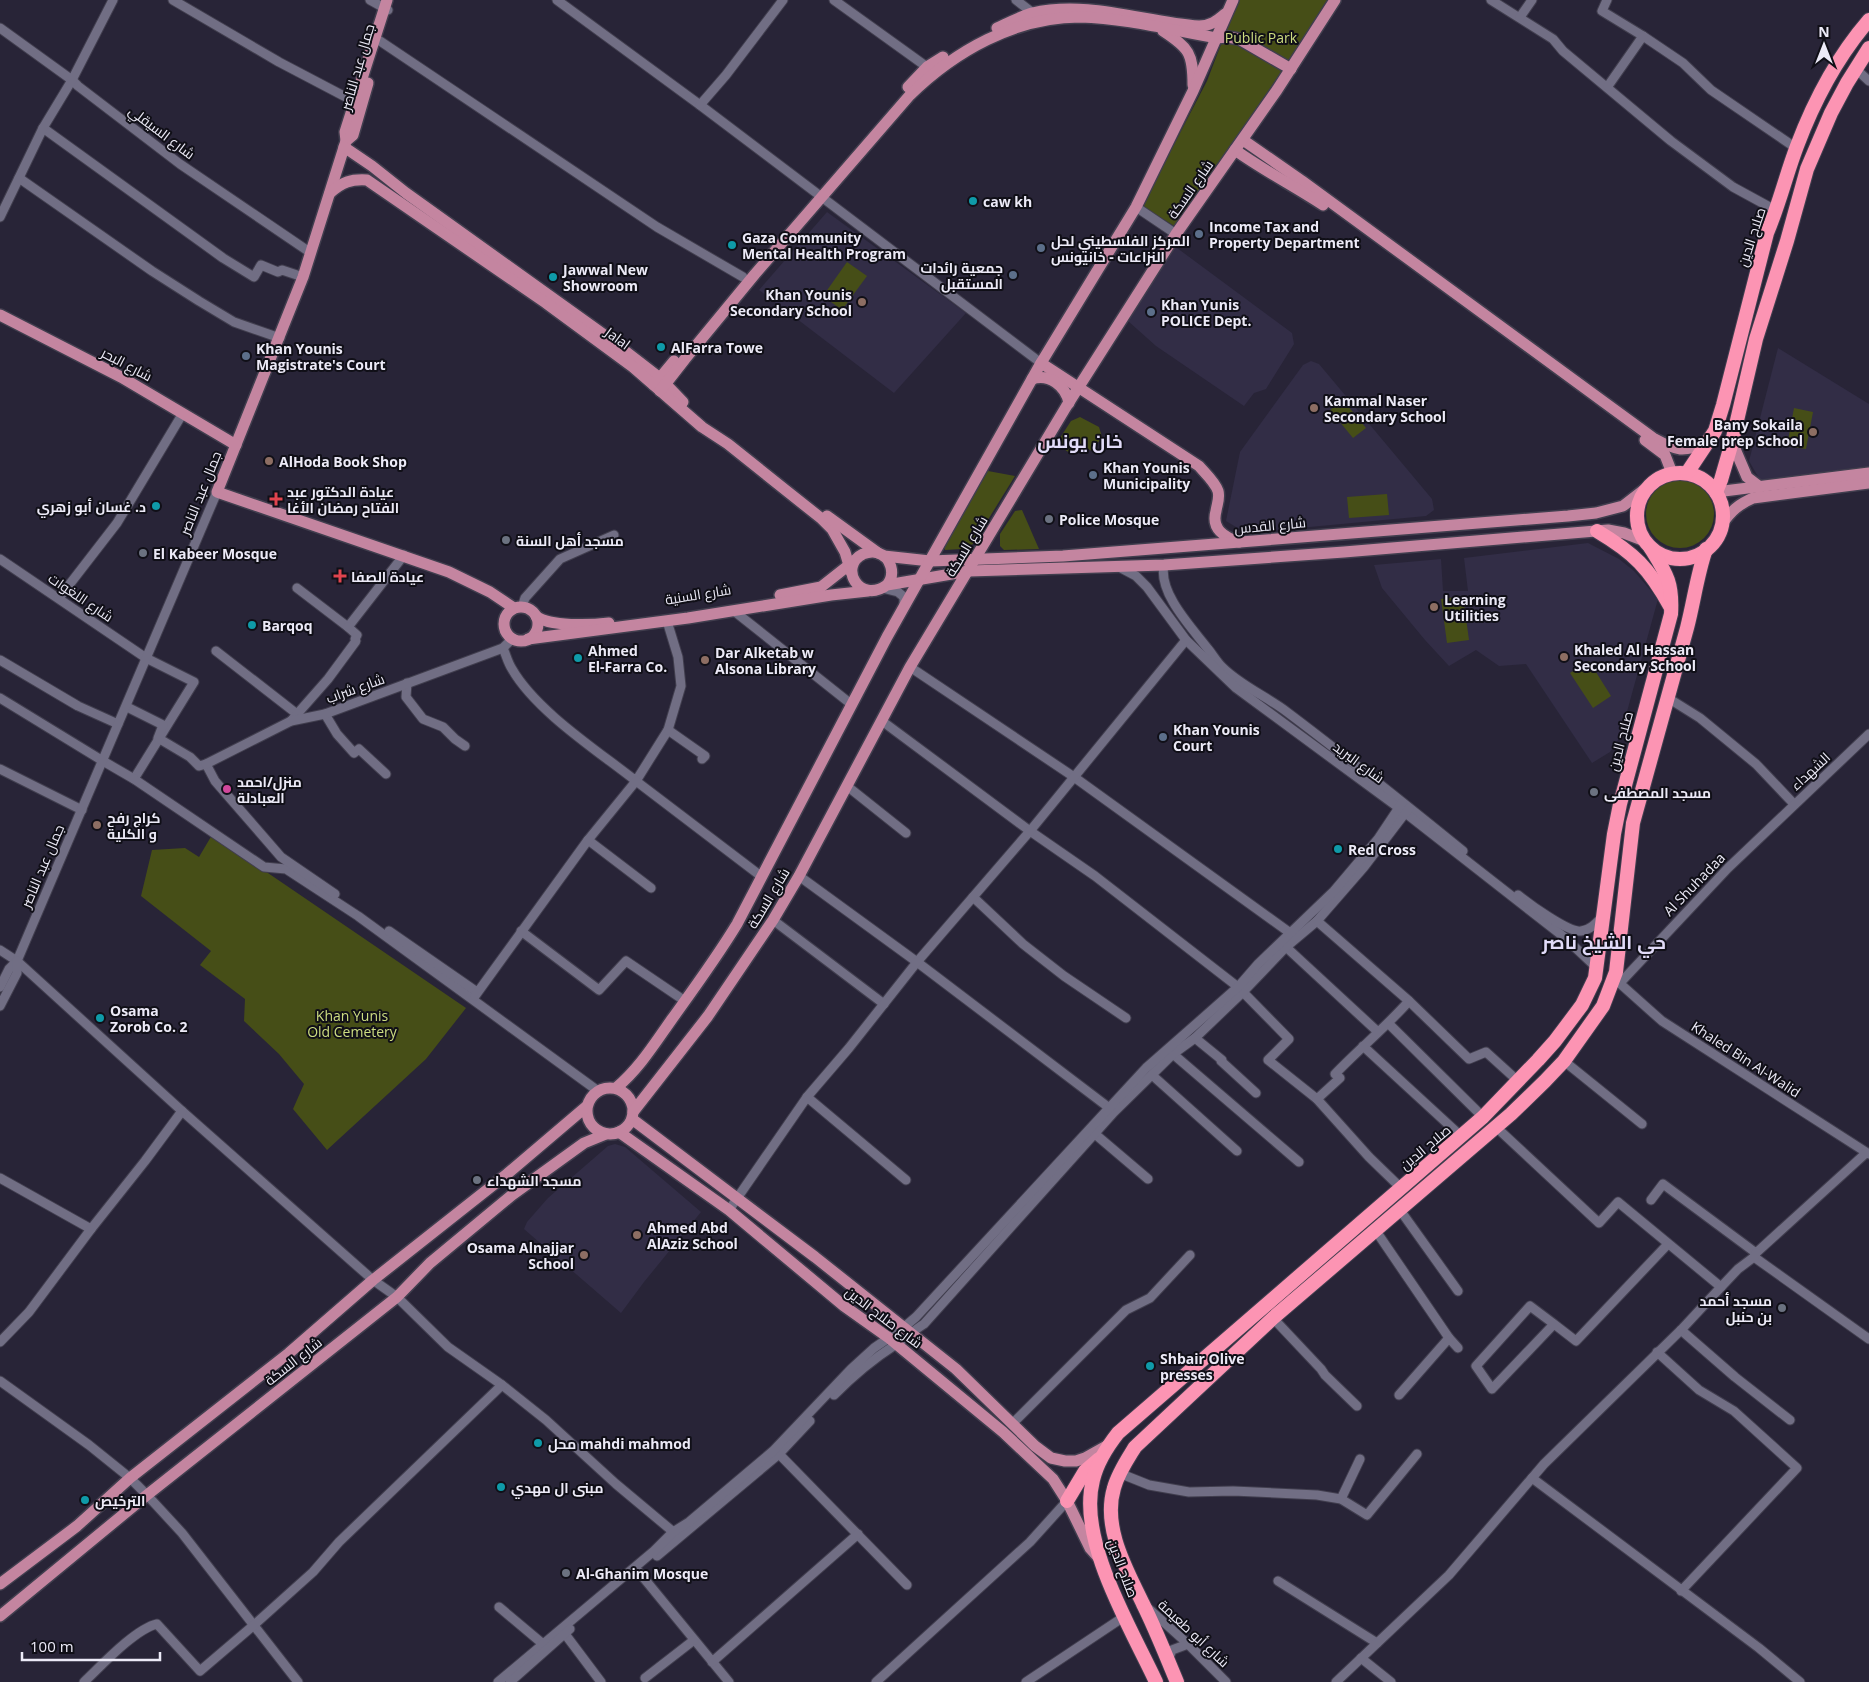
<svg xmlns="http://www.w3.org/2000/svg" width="1869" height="1682" font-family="'Open Sans',Cairo,sans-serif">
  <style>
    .built { fill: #322d46 }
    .green { fill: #464e17 }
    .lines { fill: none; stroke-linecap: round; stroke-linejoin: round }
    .minor-casing { stroke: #413e4e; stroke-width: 11 }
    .major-casing { stroke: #413e4e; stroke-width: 14 }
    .highway-casing { stroke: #413e4e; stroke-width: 16 }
    .minor { stroke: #716e84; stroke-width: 9 }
    .major { stroke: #c485a0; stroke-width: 11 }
    .highway { stroke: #fc94b3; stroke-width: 14 }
    .culture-dot { fill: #0f9aa8; stroke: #100f17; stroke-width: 2 }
    .service-dot { fill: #5c6f8a; stroke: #100f17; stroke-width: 2 }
    .education-dot { fill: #8d6e63; stroke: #100f17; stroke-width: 2 }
    .health-dot { fill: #e0444e; stroke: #100f17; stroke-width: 2 }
    .worship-dot { fill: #6b7280; stroke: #100f17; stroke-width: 2 }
    .hotel-dot { fill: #d1479c; stroke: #100f17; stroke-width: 2 }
    .labels { text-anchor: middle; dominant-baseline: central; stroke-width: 4; stroke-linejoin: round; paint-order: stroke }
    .park-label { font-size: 14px; fill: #cddd81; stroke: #100f17 }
    .street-label { font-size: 14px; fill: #eceaf7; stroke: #100f17 }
    .poi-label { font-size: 14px; font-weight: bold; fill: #eceaf7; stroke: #100f17; text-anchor: start }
    .district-label { font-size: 19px; font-weight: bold; fill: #e1dbf8; stroke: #100f17 }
  </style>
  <rect width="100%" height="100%" fill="#282437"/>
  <g class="built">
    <polygon points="827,212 966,313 894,393 759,290"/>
    <polygon points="1173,245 1292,333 1294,344 1266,389 1254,393 1244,406 1156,346 1128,321"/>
    <polygon points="1778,348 1869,404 1869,466 1760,480 1749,461"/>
    <polygon points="1311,361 1319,364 1432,499 1434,510 1426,516 1246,533 1226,521 1240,452 1303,365"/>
    <polygon points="1588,543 1619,559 1634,571 1658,599 1620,737 1610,752 1592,763 1526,664 1499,666 1476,650 1449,666 1425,640 1382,588 1374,565 1441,559 1443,591 1468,591 1464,558"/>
    <polygon points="615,1144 625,1147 701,1212 644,1282 621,1313 524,1229 527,1222 548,1198 608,1146"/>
  </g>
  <g class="green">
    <polygon points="1238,0 1327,0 1294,53 1176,227 1142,206 1207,81"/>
    <polygon points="847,262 867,276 842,310 823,296"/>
    <polygon points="1343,400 1366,428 1353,438 1330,410"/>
    <polygon points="1794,408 1813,412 1806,449 1787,446"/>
    <polygon points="1080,417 1099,427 1102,437 1092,451 1088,449 1086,451 1079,446 1073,455 1056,444 1071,421"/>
    <polygon points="988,471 1015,476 973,544 961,549 945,550 944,544"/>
    <circle cx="1680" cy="514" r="34"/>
    <polygon points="1387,494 1389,515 1349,518 1347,497"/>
    <polygon points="1022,510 1039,549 1004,550 1000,546 1000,534 1015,511"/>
    <polygon points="1463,596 1469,640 1447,643 1441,599"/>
    <polygon points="1589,661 1611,696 1593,708 1570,673"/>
    <polygon points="212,835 466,1008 426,1059 327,1150 293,1109 304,1084 279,1054 244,1021 245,999 200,965 211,951 141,896 152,850 185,848 199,857"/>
  </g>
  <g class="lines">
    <defs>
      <g id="minor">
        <polyline points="173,0 279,62 359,104"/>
        <polyline points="370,0 388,10"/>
        <polyline points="557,0 700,105 1041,363"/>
        <polyline points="834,0 927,67"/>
        <polyline points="1016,0 1033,13"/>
        <polyline points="1491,0 1553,39 1563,51 1671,141 1733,187 1777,211"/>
        <polyline points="1607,0 1602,11 1643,36 1683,63 1711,90 1796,148"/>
        <polyline points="1520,17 1532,0"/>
        <polyline points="0,28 72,80 78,86 180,164 311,253"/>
        <polyline points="380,41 657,227 743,277"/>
        <polyline points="1857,70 1869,81"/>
        <polyline points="1608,86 1643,36"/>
        <polyline points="700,105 726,75 783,0"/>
        <polyline points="43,128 223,258 254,277 261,265 278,272 282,270 303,277"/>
        <polyline points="19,178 152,271 199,301 234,322 280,338"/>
        <polyline points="1136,207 1176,234"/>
        <polyline points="0,217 43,128 72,80 113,0"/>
        <polyline points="0,559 146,658 194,682 134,779"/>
        <path d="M 1164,565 C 1158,593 1192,628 1208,649 C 1213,655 1217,662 1222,667 C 1241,686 1266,696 1287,712 C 1347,757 1405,804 1463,851"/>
        <polyline points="1119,567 1136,576 1147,587 1186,640 1236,688 1399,808 1564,937 1597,968"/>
        <polyline points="297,588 348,627 404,555"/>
        <polyline points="882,588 898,592 904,597 904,607"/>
        <polyline points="59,598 117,523 183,413"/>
        <polyline points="522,607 525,598 560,559 614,535"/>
        <polyline points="734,611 851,704"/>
        <path d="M 503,648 C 506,655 508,663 512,669 C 536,711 598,751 636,781 L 668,730 L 681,686 L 678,657 L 667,621"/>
        <polyline points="216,651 297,714"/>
        <polyline points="0,660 78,706 118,724"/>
        <polyline points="910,667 1074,777 1293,935"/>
        <polyline points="407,683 406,697 423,719 443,727 455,739 465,746"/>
        <polyline points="0,698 103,761 134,779 264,867 286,869 358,916 598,1091"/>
        <polyline points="1668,698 1700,718 1756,764 1794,804"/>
        <polyline points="127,707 163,725 158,738 190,757 199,766 206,764 215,781 281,857 335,894"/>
        <polyline points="325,714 337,734 354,753 359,749 386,774"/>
        <polyline points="291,721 328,679 356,641 355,639 357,635 348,627"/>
        <polyline points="882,721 1030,831 1095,876 1238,987 1289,1039 1268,1060 1317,1099 1369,1157 1401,1188"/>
        <polyline points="668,730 705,756 702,759"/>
        <polyline points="206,764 291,721 325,714 503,648 513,638"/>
        <polyline points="0,769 82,810"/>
        <polyline points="847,786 906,833"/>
        <polyline points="588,840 651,888"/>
        <polyline points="799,876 917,962 1112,1110"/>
        <path d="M 1518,895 C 1529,904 1569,933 1581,931 C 1591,930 1597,922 1603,916"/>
        <polyline points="973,897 1023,944 1064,976 1126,1018"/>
        <polyline points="773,920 884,1004"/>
        <polyline points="1317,921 1409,1001 1469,1059 1486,1052 1518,1081"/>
        <polyline points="389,931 477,992"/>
        <polyline points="521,931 599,990 626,961 685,1001"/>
        <polyline points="1286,947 1378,1032"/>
        <polyline points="0,950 17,961 182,1111 373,1280 397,1297 448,1347 502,1385 546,1420 616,1484 677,1535"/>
        <polyline points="1616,980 1662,1021 1869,1154"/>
        <polyline points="1620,983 1728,868 1869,734"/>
        <polyline points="0,987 9,969 17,961 217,492"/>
        <polyline points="475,996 588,840 636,781 762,877"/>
        <polyline points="0,1006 17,973 17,961"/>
        <polyline points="1389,1024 1483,1117"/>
        <polyline points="1195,1038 1222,1060 1221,1061 1256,1093"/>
        <polyline points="1363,1046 1462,1137"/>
        <polyline points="1173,1054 1299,1162"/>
        <polyline points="1564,1061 1642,1124"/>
        <polyline points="1152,1075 1237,1151"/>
        <polyline points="807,1097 906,1180"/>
        <path d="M 1317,1099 L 1340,1078 L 1335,1074 C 1359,1049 1386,1027 1409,1001"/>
        <polyline points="1496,1127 1599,1223 1618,1202 1721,1287"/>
        <polyline points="1095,1134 1148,1179"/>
        <polyline points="0,1178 91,1229"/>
        <polyline points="1651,1200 1663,1184 1756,1253 1866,1153"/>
        <polyline points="729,1210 807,1097 849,1048 917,962 1030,831 1186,640"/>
        <polyline points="1400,1210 1458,1291"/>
        <polyline points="1376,1231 1449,1338 1458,1348"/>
        <polyline points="1754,1257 1869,1339"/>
        <polyline points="1273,1318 1321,1369 1325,1375 1357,1406"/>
        <polyline points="1554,1324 1530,1306 1476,1366 1492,1389 1554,1324 1576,1341 1668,1244"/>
        <polyline points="1681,1330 1735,1377 1790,1420"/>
        <polyline points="0,1342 29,1312 91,1229 145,1161 182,1111"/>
        <polyline points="1657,1352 1699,1390 1734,1411 1797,1468 1681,1591"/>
        <polyline points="0,1381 89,1445 130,1478 147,1495 182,1533 298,1682"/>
        <path d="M 834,1395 C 853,1376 873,1359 895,1345 C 905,1339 914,1330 924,1324 L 1114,1112 L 1173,1054 L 1195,1038 L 1244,991 L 1286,947 L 1317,921 L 1364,867 L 1409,808"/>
        <polyline points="1399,1395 1449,1338"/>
        <polyline points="1013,1423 1126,1310 1150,1298 1190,1255"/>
        <polyline points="779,1454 907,1585"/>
        <polyline points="1119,1473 1149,1485 1189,1492 1233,1491 1317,1495 1341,1499 1367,1515 1417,1454"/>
        <polyline points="1532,1478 1759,1648 1800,1682"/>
        <polyline points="1341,1499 1360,1459"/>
        <polyline points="657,1556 779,1454 810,1421"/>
        <polyline points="638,1571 729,1682"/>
        <polyline points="1278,1581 1377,1643"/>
        <polyline points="499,1607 543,1644"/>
        <polyline points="1148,1608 1188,1644 1226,1682"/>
        <polyline points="565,1634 601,1682"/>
        <polyline points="1361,1658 1391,1682"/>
        <polyline points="1168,1660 1172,1650 1188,1644"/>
        <polyline points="712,1662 858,1534"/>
        <polyline points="645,1678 694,1640"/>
        <path d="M 84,1682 C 101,1666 135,1629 157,1624 L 200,1671 L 254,1625 L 313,1572 L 339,1542 L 502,1385"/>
        <polyline points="498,1682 654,1551 673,1532 689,1522 773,1451 851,1369 874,1348 903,1328 916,1317 1146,1068 1238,987 1258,964 1334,891 1378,839 1402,803"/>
        <polyline points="510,1682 570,1629"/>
        <polyline points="876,1682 1030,1542 1067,1501"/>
        <polyline points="1026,1682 1125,1616"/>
        <polyline points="1336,1682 1449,1575 1544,1464 1681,1330 1721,1287 1738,1269 1754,1257 1756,1253"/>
      </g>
      <g id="major">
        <polyline points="387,0 345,132 346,141 303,277 217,492 449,572 490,592 514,608"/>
        <path d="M 997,28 C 1008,23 1020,17 1032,13 C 1088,0 1144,22 1199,26 C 1210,26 1217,21 1225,14"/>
        <path d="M 1163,31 C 1189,48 1193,53 1193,85"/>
        <polyline points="908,87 927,67 943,57"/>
        <path d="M 1243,140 L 1302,181 L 1653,438 C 1677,451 1683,453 1708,442"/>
        <polyline points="346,141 353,135 368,83"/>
        <polyline points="344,147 372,166 406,193 607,337 660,378 683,402"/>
        <path d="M 1235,150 C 1263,170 1294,186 1323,205"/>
        <path d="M 330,193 C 342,182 351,179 367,180 L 546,303 L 633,367 L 702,427 L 728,444 L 788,492 L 822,519 L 832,529 L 845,552 L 851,572"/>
        <polyline points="0,315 121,377 236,445"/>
        <path d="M 1041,363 L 1199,466 C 1205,473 1215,482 1218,491 C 1220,498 1217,504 1216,511 C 1211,529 1224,537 1239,542"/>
        <path d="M 1032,379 C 1049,373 1066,386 1069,403"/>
        <polyline points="654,385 674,361"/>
        <path d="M 660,391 L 685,359 L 755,274 L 910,95 C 955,51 1015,17 1080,17 C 1125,18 1171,30 1216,38 L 1228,37 L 1239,39 L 1291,69"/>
        <polyline points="1645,440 1665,455 1672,473"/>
        <polyline points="1732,442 1747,477 1760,487"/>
        <polyline points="1716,492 1869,473"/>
        <polyline points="827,516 878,553"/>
        <path d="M 1722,524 C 1731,511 1739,504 1753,498 L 1869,483"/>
        <polyline points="884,556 930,561 1063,556 1568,516 1596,513 1623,506 1650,485"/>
        <path d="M 887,585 C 896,574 891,557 878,553 C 873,551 868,552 863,554 C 838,566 859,605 887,585 L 969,571 L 1164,565 L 1344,552 L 1608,530 L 1624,533 L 1645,541"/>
        <polyline points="780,595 821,587 854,561"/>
        <circle cx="521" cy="624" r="17"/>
        <path d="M 536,616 C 549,627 592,625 609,623"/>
        <polyline points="528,639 688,618 831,595 868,591"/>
        <circle cx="610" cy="1111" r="23"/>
        <path d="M 616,1088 C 639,1069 655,1043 672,1019 C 695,987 717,957 737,924 L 887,637 L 1041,363 L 1136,207 L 1193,91 L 1233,0"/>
        <polyline points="633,1112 708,1016 773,920 799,876 910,667 1066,407 1176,234 1277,90 1335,0"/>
        <polyline points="632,1119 815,1257 956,1369 1035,1446 1051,1458 1065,1461 1076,1461 1085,1458 1110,1444"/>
        <polyline points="619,1132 729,1210 844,1306 889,1338 1003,1432 1053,1479 1067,1501 1090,1548 1098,1557"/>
        <polyline points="0,1584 77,1526 130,1478 289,1353 373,1280 507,1174 587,1106"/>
        <polyline points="0,1616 147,1495 397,1297 430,1263 512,1195 584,1143 606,1134"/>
      </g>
      <g id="highway">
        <circle cx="1680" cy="516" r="43"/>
        <path d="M 1687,473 L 1715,431 L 1723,405 L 1767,233 C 1779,205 1786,175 1797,146 C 1814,101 1837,57 1869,20"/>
        <polyline points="1716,492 1721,480 1732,442 1756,339 1787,241 1807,169 1831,113 1847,83 1869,48"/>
        <path d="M 1597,531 C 1634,553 1649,568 1670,606"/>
        <polyline points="1067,1501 1085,1471 1099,1459"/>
        <path d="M 1156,1682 C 1131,1628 1077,1540 1093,1480 C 1097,1463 1107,1447 1118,1433 L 1483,1117 L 1538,1060 L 1555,1041 L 1582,1005 L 1595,978 L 1614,834 L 1620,804 L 1671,614 C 1673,582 1666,573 1650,547"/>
        <path d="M 1177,1682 C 1166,1656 1156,1630 1143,1604 C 1127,1570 1102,1528 1114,1488 C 1118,1473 1127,1460 1135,1447 L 1273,1318 L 1511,1114 L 1545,1081 L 1564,1061 L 1603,1006 L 1616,972 L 1633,823 L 1687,628 C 1694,601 1697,575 1706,549"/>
      </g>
    </defs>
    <use href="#minor" class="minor-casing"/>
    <use href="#major" class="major-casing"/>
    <use href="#highway" class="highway-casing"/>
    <use href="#minor" class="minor"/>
    <use href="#major" class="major"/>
    <use href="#highway" class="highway"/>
  </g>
  <g class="culture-dot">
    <circle cx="973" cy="201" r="5"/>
    <circle cx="732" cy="245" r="5"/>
    <circle cx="553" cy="277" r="5"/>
    <circle cx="661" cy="347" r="5"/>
    <circle cx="156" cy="506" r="5"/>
    <circle cx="252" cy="625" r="5"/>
    <circle cx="578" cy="658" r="5"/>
    <circle cx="1338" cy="849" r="5"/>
    <circle cx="100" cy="1018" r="5"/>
    <circle cx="1150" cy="1366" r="5"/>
    <circle cx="538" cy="1443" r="5"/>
    <circle cx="501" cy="1487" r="5"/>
    <circle cx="85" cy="1500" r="5"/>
  </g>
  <g class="service-dot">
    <circle cx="1199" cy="234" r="5"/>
    <circle cx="1041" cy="248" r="5"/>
    <circle cx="1013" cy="275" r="5"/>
    <circle cx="1151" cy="312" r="5"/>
    <circle cx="246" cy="356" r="5"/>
    <circle cx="1093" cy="475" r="5"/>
    <circle cx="1163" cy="737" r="5"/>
  </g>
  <g class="education-dot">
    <circle cx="862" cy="302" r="5"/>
    <circle cx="1314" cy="408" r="5"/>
    <circle cx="1813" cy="432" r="5"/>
    <circle cx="269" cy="461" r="5"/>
    <circle cx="1434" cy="607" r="5"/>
    <circle cx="1564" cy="657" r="5"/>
    <circle cx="705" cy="660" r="5"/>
    <circle cx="97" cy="825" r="5"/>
    <circle cx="637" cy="1235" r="5"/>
    <circle cx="584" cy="1255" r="5"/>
  </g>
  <g class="health-dot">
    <path d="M273.5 491.5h5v5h5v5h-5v5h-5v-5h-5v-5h5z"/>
    <path d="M337.5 568.5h5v5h5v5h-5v5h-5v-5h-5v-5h5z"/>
  </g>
  <g class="worship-dot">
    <circle cx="1049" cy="519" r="5"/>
    <circle cx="506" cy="540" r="5"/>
    <circle cx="143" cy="553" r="5"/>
    <circle cx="1594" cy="792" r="5"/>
    <circle cx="477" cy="1180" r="5"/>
    <circle cx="1782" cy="1308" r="5"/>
    <circle cx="566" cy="1573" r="5"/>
  </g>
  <circle class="hotel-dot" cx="227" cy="789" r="5"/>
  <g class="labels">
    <g class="park-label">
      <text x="1261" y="37">Public Park</text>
      <text x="352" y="1015">Khan Yunis<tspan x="352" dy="16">Old Cemetery</tspan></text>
    </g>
    <g class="street-label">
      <text transform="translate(357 67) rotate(-74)">جمال عبد الناصر</text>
      <text transform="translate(162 132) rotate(37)">شارع السيقلي</text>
      <text transform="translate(1190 189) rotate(-55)">شارع السكة</text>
      <text transform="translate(1751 237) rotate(-72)">صلاح الدين</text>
      <text transform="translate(618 338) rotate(36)">Jalal</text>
      <text transform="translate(127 364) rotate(28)">شارع البحر</text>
      <text transform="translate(200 493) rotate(-68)">جمال عبد الناصر</text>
      <text transform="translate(1270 525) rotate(-5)">شارع القدس</text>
      <text transform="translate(966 546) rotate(-59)">شارع السكة</text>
      <text transform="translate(698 594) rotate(-9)">شارع السنية</text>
      <text transform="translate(81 597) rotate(34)">شارع اللغوات</text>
      <text transform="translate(355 688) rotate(-20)">شارع شراب</text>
      <text transform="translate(1620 741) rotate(-75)">صلاح الدين</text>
      <text transform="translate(1359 762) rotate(36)">شارع البريد</text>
      <text transform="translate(1810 771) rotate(-43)">الشهداء</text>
      <text transform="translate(42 866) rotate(-67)">جمال عبد الناصر</text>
      <text transform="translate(1694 884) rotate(-46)">Al Shuhadaa</text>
      <text transform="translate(768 898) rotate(-59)">شارع السكة</text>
      <text transform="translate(1746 1059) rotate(33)">Khaled Bin Al-Walid</text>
      <text transform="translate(1425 1147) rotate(-40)">صلاح الدين</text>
      <text transform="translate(884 1317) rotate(37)">شارع صلاح الدين</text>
      <text transform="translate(293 1361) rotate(-38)">شارع السكة</text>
      <text transform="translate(1123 1568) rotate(69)">صلاح الدين</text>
      <text transform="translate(1194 1633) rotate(43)">شارع أبو طعيمة</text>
    </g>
    <g class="poi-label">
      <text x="983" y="201">caw kh</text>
      <text x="1209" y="226">Income Tax and<tspan x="1209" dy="16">Property Department</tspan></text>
      <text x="742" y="237">Gaza Community<tspan x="742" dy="16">Mental Health Program</tspan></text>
      <text x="1051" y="240">المركز الفلسطيني لحل<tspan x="1051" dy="16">النزاعات - خانيونس</tspan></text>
      <text x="1003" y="267" text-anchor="end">جمعية رائدات<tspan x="1003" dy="16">المستقبل</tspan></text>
      <text x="563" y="269">Jawwal New<tspan x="563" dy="16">Showroom</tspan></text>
      <text x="852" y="294" text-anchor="end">Khan Younis<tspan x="852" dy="16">Secondary School</tspan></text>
      <text x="1161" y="304">Khan Yunis<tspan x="1161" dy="16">POLICE Dept.</tspan></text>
      <text x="671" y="347">AlFarra Towe</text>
      <text x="256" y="348">Khan Younis<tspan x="256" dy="16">Magistrate's Court</tspan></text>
      <text x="1324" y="400">Kammal Naser<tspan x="1324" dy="16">Secondary School</tspan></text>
      <text x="1803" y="424" text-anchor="end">Bany Sokaila<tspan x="1803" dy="16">Female prep School</tspan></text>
      <text x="279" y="461">AlHoda Book Shop</text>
      <text x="1103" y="467">Khan Younis<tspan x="1103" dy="16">Municipality</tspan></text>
      <text x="287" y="491">عيادة الدكتور عبد<tspan x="287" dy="16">الفتاح رمضان الأغا</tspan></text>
      <text x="146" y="506" text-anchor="end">د. غسان أبو زهري</text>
      <text x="1059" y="519">Police Mosque</text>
      <text x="516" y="540">مسجد أهل السنة</text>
      <text x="153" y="553">El Kabeer Mosque</text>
      <text x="351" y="576">عيادة الصفا</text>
      <text x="1444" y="599">Learning<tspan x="1444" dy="16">Utilities</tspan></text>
      <text x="262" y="625">Barqoq</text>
      <text x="1574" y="649">Khaled Al Hassan<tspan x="1574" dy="16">Secondary School</tspan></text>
      <text x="588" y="650">Ahmed<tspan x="588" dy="16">El-Farra Co.</tspan></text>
      <text x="715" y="652">Dar Alketab w<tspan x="715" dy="16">Alsona Library</tspan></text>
      <text x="1173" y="729">Khan Younis<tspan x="1173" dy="16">Court</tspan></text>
      <text x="237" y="781">منزل/احمد<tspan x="237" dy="16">العبادلة</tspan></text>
      <text x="1604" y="792">مسجد المصطفى</text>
      <text x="107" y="817">كراج رفح<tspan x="107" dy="16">و الكلية</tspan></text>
      <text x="1348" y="849">Red Cross</text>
      <text x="110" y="1010">Osama<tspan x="110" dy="16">Zorob Co. 2</tspan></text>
      <text x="487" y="1180">مسجد الشهداء</text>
      <text x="647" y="1227">Ahmed Abd<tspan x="647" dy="16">AlAziz School</tspan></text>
      <text x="574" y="1247" text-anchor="end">Osama Alnajjar<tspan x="574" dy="16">School</tspan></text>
      <text x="1772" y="1300" text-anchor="end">مسجد أحمد<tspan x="1772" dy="16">بن حنبل</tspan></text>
      <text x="1160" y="1358">Shbair Olive<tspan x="1160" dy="16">presses</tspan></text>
      <text x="548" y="1443">محل mahdi mahmod</text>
      <text x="511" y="1487">مبنى ال مهدي</text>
      <text x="95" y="1500">الترخيص</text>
      <text x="576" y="1573">Al-Ghanim Mosque</text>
    </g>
    <g class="district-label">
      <text x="1080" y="441">خان يونس</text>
      <text x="1604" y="942">حي الشيخ ناصر</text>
    </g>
  </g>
  <g transform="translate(1824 45)" stroke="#100f17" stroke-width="4" paint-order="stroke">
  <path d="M0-4L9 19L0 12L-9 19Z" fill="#eceaf7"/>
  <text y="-8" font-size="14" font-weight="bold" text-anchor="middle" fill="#eceaf7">N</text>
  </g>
  <path d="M22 1652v8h138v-8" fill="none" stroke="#eceaf7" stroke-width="2.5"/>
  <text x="30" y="1652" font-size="15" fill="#eceaf7" stroke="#100f17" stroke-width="4" paint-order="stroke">100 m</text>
</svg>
